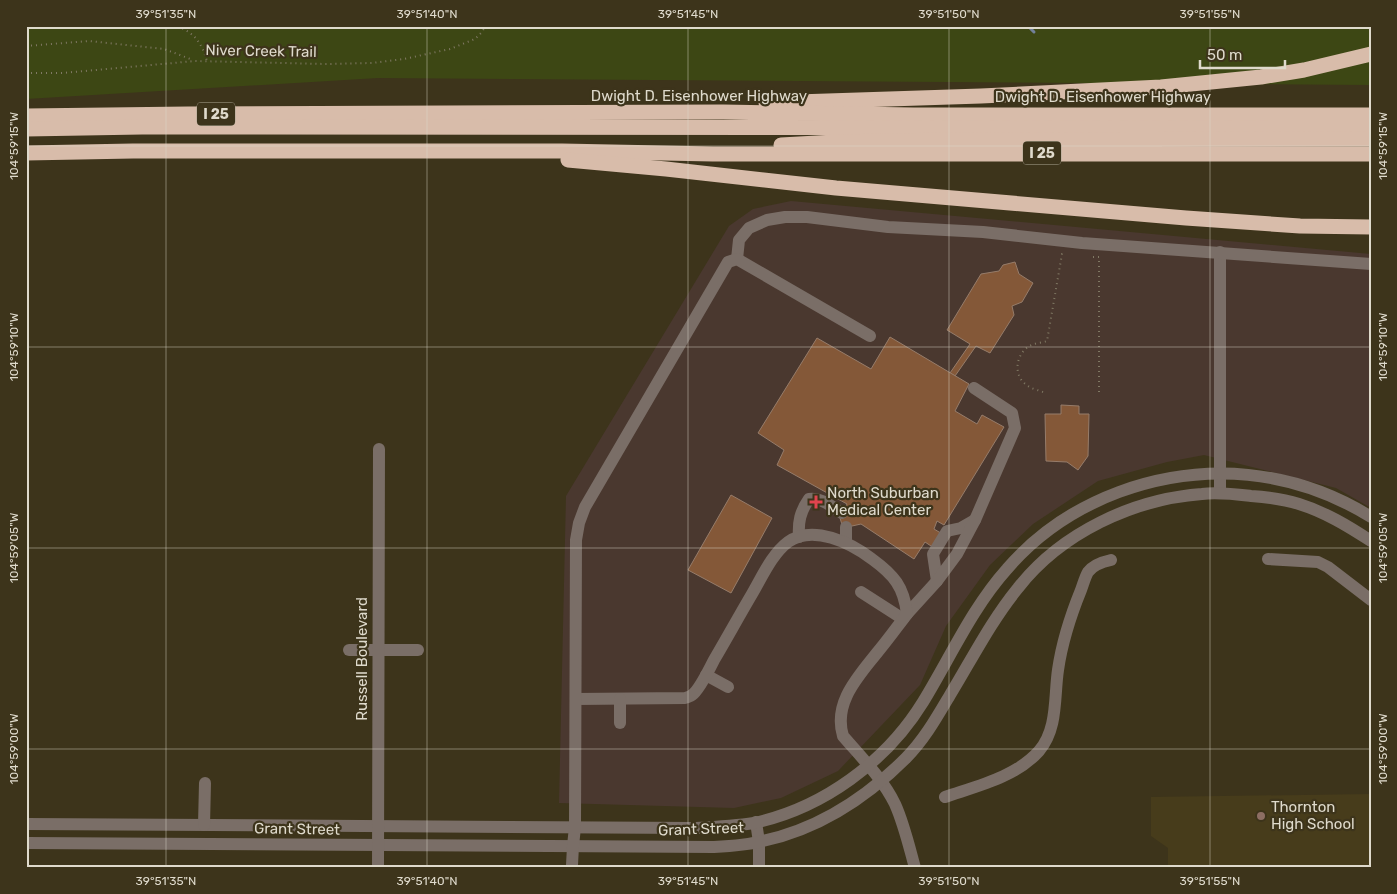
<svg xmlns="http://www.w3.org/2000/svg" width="1397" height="894" font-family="Rubik,sans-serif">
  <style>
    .built { fill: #473c1b }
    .medical { fill: #4a382f }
    .green { fill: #3d4714 }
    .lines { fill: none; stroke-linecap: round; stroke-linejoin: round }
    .stream { stroke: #72809a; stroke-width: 3 }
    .building { fill: #845838; stroke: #967c6a }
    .path { stroke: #807964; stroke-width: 2; stroke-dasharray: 1 4; stroke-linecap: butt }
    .minor { stroke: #7a6e67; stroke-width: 12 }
    .highway { stroke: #d8bcaa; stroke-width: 15 }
    .ticks { fill: none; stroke: #dfdacc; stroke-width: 1; stroke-opacity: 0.45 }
    .health-dot { fill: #e0444e; stroke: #3d341b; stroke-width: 2 }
    .education-dot { fill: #8d6e63; stroke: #3d341b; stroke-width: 2 }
    .labels { text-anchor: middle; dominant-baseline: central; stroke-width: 4.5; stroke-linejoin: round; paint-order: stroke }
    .shield { fill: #3d341b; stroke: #aea897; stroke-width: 1 }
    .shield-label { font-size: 14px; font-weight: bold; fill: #dfdacc }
    .street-label { font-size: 15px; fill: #dfdacc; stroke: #3d341b }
    .poi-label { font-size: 15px; fill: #dfdacc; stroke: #3d341b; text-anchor: start }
    .neatline { fill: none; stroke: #dfdacc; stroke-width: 2 }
    .ticks-label { font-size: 12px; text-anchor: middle; fill: #dfdacc }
  </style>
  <rect width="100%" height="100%" fill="#3d341b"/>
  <polygon class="built" points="1371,794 1371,868 1168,868 1168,848 1151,836 1151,797"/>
  <polygon class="medical" points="791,201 1371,254 1371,508 1336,488 1204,455 1167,462 1098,481 1033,524 990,565 946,626 920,685 838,771 781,798 734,808 559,803 566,496 729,226 753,209"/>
  <polygon class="green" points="26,26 1371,26 1371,85 378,78 26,99"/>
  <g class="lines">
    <polyline class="stream" points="1028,26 1034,32"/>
  </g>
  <g class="building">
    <polygon points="1015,262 1019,274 1033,283 1022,302 1012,306 1014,315 990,353 976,346 955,376 950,373 970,344 947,330 981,274 999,271 1003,265"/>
    <polygon points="890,337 969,384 955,411 977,424 982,415 1004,427 944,525 937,521 934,529 944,535 937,550 925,542 914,559 861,524 843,528 840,518 847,504 777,465 784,450 758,433 817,338 871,369"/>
    <polygon points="1061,405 1079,406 1079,414 1089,414 1088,456 1078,470 1067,462 1046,461 1045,414 1061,414"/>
    <polygon points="731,495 772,518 731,593 688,570"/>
  </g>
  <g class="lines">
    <g class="path">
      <path d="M 178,26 C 196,35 201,42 207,61"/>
      <polyline points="26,46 89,41 164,49 193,60"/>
      <polyline points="26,73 62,73 96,70 195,61 326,64 372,63 404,59 450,49 475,39 481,33 486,26"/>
      <polyline points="1093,257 1099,257 1099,396"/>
      <path d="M 1043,392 C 1038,390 1032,389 1028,386 C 1013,377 1015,356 1028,347 C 1033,343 1041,343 1047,341 L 1062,254 L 1063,254"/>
    </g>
    <g class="minor">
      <polyline points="1220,252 1220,493"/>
      <polyline points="737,259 739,240 749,228 767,220 785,217 807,217 888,227 983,232 1082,243 1371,264"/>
      <path d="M 799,537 C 798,522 800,512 809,499 C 821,497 832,507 842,513"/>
      <polyline points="846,542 846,527"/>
      <polyline points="1268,559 1318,562 1328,567 1371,600"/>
      <polyline points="937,581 933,554 947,531 961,528 975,520"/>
      <polyline points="861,592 903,619"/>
      <polyline points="907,614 937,581 957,554 975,520 1015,428 1012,413 974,388"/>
      <polyline points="349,650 418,650"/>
      <polyline points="706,675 728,687"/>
      <path d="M 576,699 L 685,698 C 687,697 690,697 692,695 C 698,691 710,668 714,660 C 727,638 739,616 752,594 C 762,577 772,554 788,542 C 813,524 851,543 872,559 C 894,575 904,587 907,614 C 897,627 887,641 876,654 C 858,677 833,703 843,736 C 861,757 883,779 895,804 C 904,824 909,846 915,868"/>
      <polyline points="620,723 620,699"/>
      <path d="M 945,797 C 977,786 1016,777 1039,751 C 1058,729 1054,697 1058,670 C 1062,642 1070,617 1081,590 C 1083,585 1085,577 1088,572 C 1093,565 1102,562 1111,560"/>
      <polyline points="756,822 759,842 759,868"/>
      <path d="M 26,824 L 696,828 C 716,827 735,826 754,823 C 823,808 886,762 923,702 C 950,658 972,608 1007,569 C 1037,534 1076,508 1119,492 C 1204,461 1294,469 1371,517"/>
      <polyline points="204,825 205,783"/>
      <path d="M 26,843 L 714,847 C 731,846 747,845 763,841 C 818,829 866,798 906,758 C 924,740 937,717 950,695 C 972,659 991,621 1018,588 C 1061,533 1133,499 1202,494 C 1218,492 1234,494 1251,496 C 1267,497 1283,499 1299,504 C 1325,512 1348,526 1371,541"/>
      <polyline points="572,865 573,846 575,827 576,540 579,523 585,507 728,262 737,259 870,336"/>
      <polyline points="378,868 379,449"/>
    </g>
    <g class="highway">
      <polyline points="766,103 981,96 1161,87 1261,77 1304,70 1371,54"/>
      <polyline points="26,116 188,114 723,112 914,115 1371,115"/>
      <polyline points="26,129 142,127 1371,128"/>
      <polyline points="781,145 835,142 944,140 1371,139"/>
      <polyline points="26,153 133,151 562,151 713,154 1371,154"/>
      <polyline points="568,160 666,169 836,188 1186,218 1300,226 1371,227"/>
    </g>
  </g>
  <path class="ticks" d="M 166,26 L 166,868M 427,26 L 427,868M 688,26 L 688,868M 949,26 L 949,868M 1210,26 L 1210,868M 26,146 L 1371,146M 26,347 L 1371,347M 26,548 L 1371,548M 26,749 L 1371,749"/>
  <path class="health-dot" d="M813.5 494.5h5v5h5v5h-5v5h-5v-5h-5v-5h5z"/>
  <circle class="education-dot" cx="1261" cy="816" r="5"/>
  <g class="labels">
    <g class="shield">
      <rect x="197" y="102.5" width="38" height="23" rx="4"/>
      <rect x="1023" y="141.5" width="38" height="23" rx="4"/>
    </g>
    <g class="shield-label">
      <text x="216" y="114">I 25</text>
      <text x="1042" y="153">I 25</text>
    </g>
    <g class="street-label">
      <text transform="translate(261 51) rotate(1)">Niver Creek Trail</text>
      <text x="699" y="96">Dwight D. Eisenhower Highway</text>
      <text x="1103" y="97">Dwight D. Eisenhower Highway</text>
      <text transform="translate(362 659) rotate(-90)">Russell Boulevard</text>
      <text transform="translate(297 829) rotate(1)">Grant Street</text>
      <text transform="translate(701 829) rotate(-2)">Grant Street</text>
    </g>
    <g class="poi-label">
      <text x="827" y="493">North Suburban<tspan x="827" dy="17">Medical Center</tspan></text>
      <text x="1271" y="807">Thornton<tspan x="1271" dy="17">High School</tspan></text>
    </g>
  </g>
  <rect width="1397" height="894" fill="none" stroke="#3d341b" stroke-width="55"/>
  <path d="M1200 60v8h85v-8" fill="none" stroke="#dfdacc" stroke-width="2.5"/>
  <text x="1207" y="60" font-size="15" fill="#dfdacc" stroke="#3d341b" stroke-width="4" paint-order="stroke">50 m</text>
  <rect x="28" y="28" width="1342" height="838" class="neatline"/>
  <g class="ticks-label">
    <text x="166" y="18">39°51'35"N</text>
    <text x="427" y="18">39°51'40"N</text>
    <text x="688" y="18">39°51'45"N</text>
    <text x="949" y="18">39°51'50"N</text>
    <text x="1210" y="18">39°51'55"N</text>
    <text transform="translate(1383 146) rotate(-90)" y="4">104°59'15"W</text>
    <text transform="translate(14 146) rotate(-90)" y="4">104°59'15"W</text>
    <text transform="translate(1383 347) rotate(-90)" y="4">104°59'10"W</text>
    <text transform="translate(14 347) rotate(-90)" y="4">104°59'10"W</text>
    <text transform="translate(1383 548) rotate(-90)" y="4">104°59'05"W</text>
    <text transform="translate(14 548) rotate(-90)" y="4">104°59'05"W</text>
    <text transform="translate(1383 749) rotate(-90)" y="4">104°59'00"W</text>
    <text transform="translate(14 749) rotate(-90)" y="4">104°59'00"W</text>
    <text x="166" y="885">39°51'35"N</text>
    <text x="427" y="885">39°51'40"N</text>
    <text x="688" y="885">39°51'45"N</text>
    <text x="949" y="885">39°51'50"N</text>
    <text x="1210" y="885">39°51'55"N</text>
  </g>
</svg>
